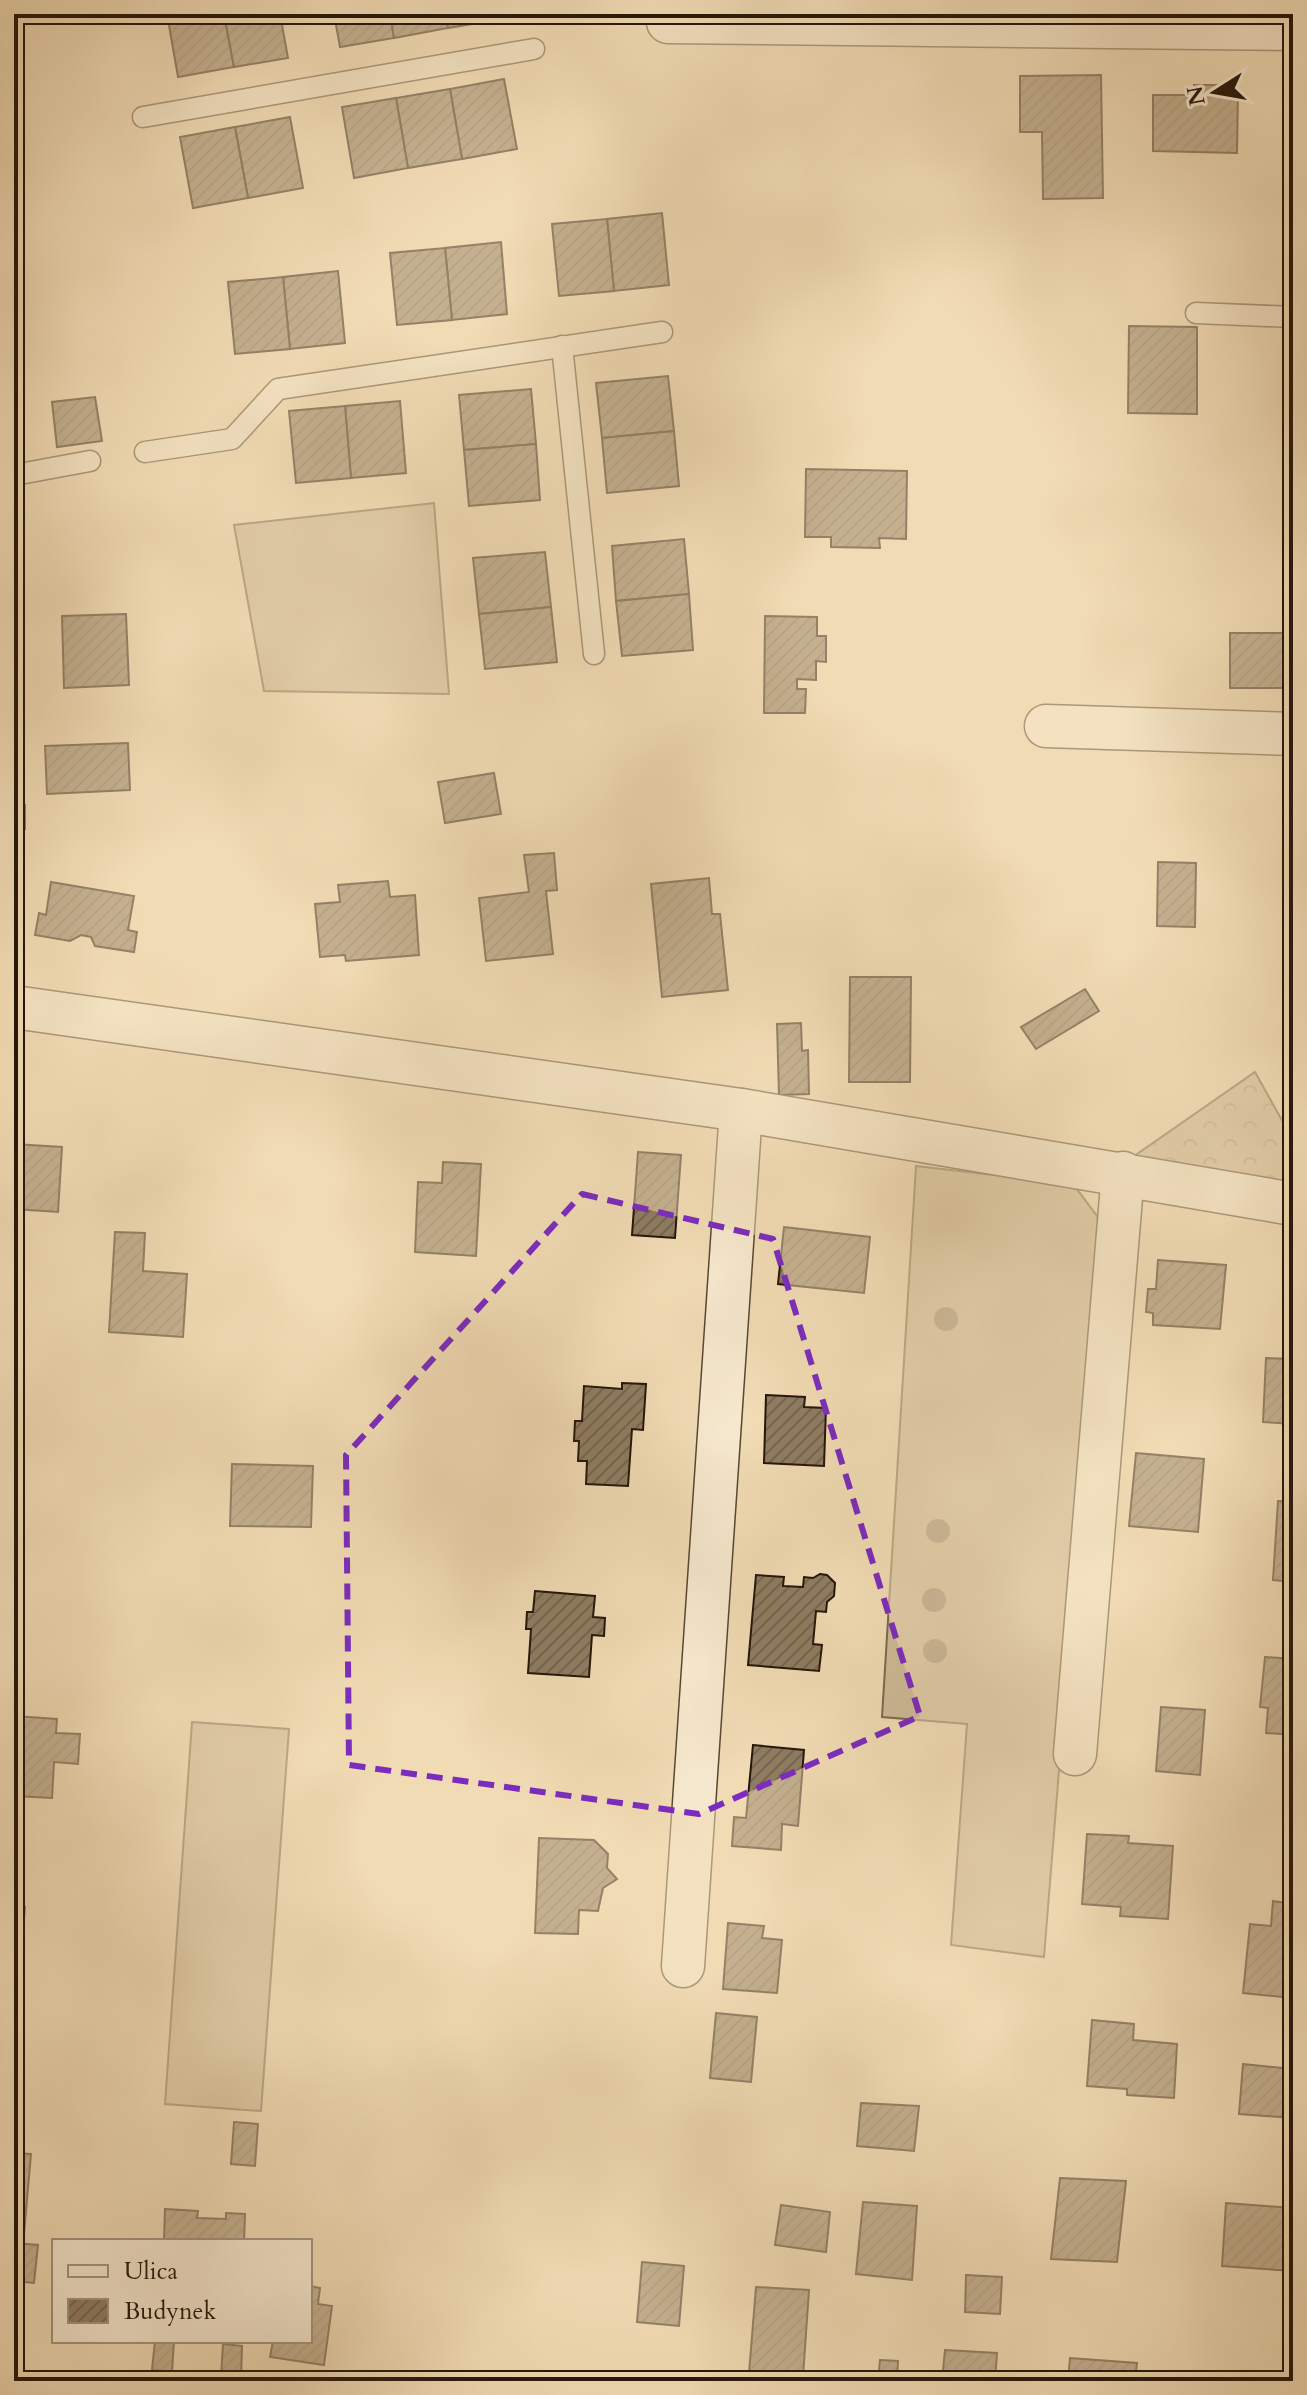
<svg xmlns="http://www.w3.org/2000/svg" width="1307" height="2395" font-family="Cardo,serif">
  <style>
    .grass { fill: #ceba97; stroke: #796850; stroke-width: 2 }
    .forest { fill: url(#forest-crowns); stroke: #796850; stroke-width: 2 }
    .building { fill: url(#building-hatch); stroke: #24160a; stroke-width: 2 }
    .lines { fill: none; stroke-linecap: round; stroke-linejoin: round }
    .service-casing { stroke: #574734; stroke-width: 23 }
    .minor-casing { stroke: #574734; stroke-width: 45 }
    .service { stroke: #f6e8ce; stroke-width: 20 }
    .minor { stroke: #f6e8ce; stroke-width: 42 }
    .tree { fill: #9c8a6e }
    .marked { fill: none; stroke: #7b2cbf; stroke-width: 6; stroke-dasharray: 16 10; stroke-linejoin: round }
  </style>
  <defs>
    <pattern id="forest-crowns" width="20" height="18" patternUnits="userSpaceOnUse" patternTransform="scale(2)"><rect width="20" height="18" fill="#ceba97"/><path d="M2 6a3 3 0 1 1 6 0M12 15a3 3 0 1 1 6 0" fill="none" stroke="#b19f81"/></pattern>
    <pattern id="building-hatch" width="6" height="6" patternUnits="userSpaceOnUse" patternTransform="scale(2)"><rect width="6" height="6" fill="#8f7c62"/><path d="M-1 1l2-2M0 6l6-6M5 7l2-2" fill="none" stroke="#75654f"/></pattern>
  </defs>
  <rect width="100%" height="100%" fill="#f1dbb4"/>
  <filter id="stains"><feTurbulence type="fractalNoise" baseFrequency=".0025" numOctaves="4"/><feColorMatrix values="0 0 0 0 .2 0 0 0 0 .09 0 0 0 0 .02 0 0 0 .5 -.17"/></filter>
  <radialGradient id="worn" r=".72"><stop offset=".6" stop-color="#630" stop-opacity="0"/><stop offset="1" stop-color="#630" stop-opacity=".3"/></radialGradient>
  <g class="grass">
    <polygon points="434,503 449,694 264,691 234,525"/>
    <polygon points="916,1166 1073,1184 1103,1224 1044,1957 951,1945 967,1724 882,1717"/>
    <polygon points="192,1722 289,1729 261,2111 165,2104"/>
  </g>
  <polygon class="forest" points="1255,1072 1289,1133 1293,1132 1293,1194 1120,1166"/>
  <g class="building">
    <polygon points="167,14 224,14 234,67 178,77"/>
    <polygon points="224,14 280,14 288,58 234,67"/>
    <polygon points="334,14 390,14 394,38 340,47"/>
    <polygon points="390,14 446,14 448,28 394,38"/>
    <polygon points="446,14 501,14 502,19 448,28"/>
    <polygon points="1101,75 1103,198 1043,199 1042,132 1020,132 1020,76"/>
    <polygon points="504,79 517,149 462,159 450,89"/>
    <polygon points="1194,85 1220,85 1220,92 1238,92 1237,153 1153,151 1153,95 1194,95"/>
    <polygon points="450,89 462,159 408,168 396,98"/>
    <polygon points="396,98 408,168 354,178 342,107"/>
    <polygon points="290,117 303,188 248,198 235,127"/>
    <polygon points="235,127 248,198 193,208 180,137"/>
    <polygon points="662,213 669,285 614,291 607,219"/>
    <polygon points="607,219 614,291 559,296 552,224"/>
    <polygon points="501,242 507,314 452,320 445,248"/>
    <polygon points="445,248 452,320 397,325 390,253"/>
    <polygon points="338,271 345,343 290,349 283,277"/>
    <polygon points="283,277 290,349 235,354 228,282"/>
    <polygon points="1129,326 1197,327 1197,414 1128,413"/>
    <polygon points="668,376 674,431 602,438 596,383"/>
    <polygon points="531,389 536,444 464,450 459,395"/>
    <polygon points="95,397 102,441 57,447 52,402"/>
    <polygon points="400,401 406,473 351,478 345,406"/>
    <polygon points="345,406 351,478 296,483 289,411"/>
    <polygon points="674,431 679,486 607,493 602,438"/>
    <polygon points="536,444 540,500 469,506 464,450"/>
    <polygon points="806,469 907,471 906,539 879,538 880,548 831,547 831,537 805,537"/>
    <polygon points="684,539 689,594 616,601 612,546"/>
    <polygon points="545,552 551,607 479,614 473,558"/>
    <polygon points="689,594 693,650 622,656 616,601"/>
    <polygon points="551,607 557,662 485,669 479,614"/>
    <polygon points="126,614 129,685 64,688 62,616"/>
    <polygon points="765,616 817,617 817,636 826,636 826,662 816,661 816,680 797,679 797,689 806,689 805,713 764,713"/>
    <rect x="1230" y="633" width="57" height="55"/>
    <polygon points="128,743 130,790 47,794 45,746"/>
    <polygon points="494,773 501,814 445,823 438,782"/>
    <rect x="14" y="805" width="11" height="24"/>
    <polygon points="554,853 557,890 546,891 553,954 486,961 479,898 529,892 524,855"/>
    <polygon points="1158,862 1196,863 1195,927 1157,926"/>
    <polygon points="709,878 712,914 720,914 728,990 662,997 651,884"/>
    <polygon points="388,881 390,897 415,895 419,955 346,961 345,955 320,957 315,904 340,902 338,885"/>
    <polygon points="51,882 134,896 128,930 137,932 134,952 95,946 91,937 81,935 70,941 35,935 39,913 46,915"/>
    <polygon points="850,977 911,977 910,1082 849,1082"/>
    <polygon points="1085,989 1099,1011 1036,1049 1021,1027"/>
    <polygon points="801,1023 802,1051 808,1050 809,1094 779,1095 777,1024"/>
    <polygon points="14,1144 62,1147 58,1212 14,1209"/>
    <polygon points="638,1152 681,1155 675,1238 632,1235"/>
    <polygon points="443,1162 481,1164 476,1256 415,1252 418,1182 442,1183"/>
    <polygon points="784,1227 870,1237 864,1293 778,1284"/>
    <polygon points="115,1232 145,1233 143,1271 187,1274 183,1337 109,1332"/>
    <polygon points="1158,1260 1226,1265 1220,1329 1153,1325 1153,1313 1146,1312 1148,1289 1156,1289"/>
    <polygon points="1266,1358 1293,1359 1293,1424 1263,1422"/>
    <polygon points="622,1383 646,1384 643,1430 632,1429 628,1486 586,1484 587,1461 578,1461 579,1441 574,1441 575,1421 582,1421 584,1386 622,1389"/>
    <polygon points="766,1395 805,1397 804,1407 826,1408 824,1466 764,1463"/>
    <polygon points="1136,1453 1204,1459 1198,1532 1129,1526"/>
    <polygon points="232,1464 313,1466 311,1527 230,1526"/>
    <polygon points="1278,1501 1293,1502 1293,1582 1273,1580"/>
    <polygon points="820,1574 827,1575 835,1583 834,1596 827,1602 826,1612 816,1611 813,1644 822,1645 819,1671 748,1665 756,1575 784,1577 783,1586 803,1587 804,1577 813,1578"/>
    <polygon points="535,1591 595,1596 593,1617 605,1618 604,1636 592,1635 589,1677 528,1673 531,1629 526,1629 527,1612 533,1612"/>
    <polygon points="1265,1657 1293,1659 1293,1735 1266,1733 1268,1708 1260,1707"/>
    <polygon points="1161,1707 1205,1710 1200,1775 1156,1771"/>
    <polygon points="14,1716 57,1719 56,1733 80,1734 78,1764 54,1762 52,1798 14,1796"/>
    <polygon points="753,1745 804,1750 798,1826 782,1824 781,1850 732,1846 734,1817 746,1818"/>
    <polygon points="1087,1834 1129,1836 1128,1843 1173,1846 1168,1919 1120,1916 1121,1907 1082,1904"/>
    <polygon points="539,1838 594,1840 608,1854 607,1868 617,1879 603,1888 598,1911 579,1910 578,1934 535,1933"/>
    <polygon points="1273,1901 1293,1904 1293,1998 1243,1993 1250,1924 1271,1926"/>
    <polygon points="14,1906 25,1907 23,1931 16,1930 15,1953 22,1954 20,1978 14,1978"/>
    <polygon points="728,1923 764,1926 762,1938 782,1940 777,1993 723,1989"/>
    <polygon points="716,2013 757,2017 751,2082 710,2078"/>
    <polygon points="1092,2020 1134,2024 1133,2040 1177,2044 1174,2098 1127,2095 1127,2089 1087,2086"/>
    <polygon points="1243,2064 1293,2069 1293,2118 1239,2114"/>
    <polygon points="861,2103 919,2106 914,2151 857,2146"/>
    <polygon points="234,2122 258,2124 255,2166 231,2164"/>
    <polygon points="14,2153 31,2154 24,2234 14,2234"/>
    <polygon points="1060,2178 1126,2181 1117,2262 1051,2259"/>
    <polygon points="863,2202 917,2206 912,2280 856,2274"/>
    <polygon points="1226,2203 1293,2208 1293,2271 1222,2266"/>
    <polygon points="781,2205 830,2212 826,2252 775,2245"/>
    <polygon points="165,2209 198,2211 197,2218 226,2219 226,2213 245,2214 244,2241 164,2241"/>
    <polygon points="14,2243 38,2245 34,2283 14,2281"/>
    <polygon points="642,2262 684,2266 679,2326 637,2322"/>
    <polygon points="966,2275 1002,2277 1000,2314 965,2312"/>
    <polygon points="310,2286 320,2288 318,2304 332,2306 324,2365 270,2357 273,2341 310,2341"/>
    <polygon points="756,2287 809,2290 803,2377 749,2373"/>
    <polygon points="155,2341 174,2341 172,2372 152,2370"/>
    <polygon points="223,2344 242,2346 241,2379 221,2377"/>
    <polygon points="945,2350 997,2353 995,2381 942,2381"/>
    <polygon points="1070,2358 1137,2363 1135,2381 1068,2381"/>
    <polygon points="880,2360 898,2361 897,2381 878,2381"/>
  </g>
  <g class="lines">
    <defs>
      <g id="service">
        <polyline points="143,117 534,49"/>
        <polyline points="1196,313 1293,317"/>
        <polyline points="562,346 594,654"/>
        <polyline points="145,452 232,439 278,389 662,332"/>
        <polyline points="14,475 90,461"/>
      </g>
      <g id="minor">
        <polyline points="668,22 1293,29"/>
        <polyline points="1046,726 1293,734"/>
        <polyline points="14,1007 741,1110 1293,1204"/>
        <polyline points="1075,1754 1123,1173"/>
        <polyline points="683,1966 741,1110"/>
      </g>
    </defs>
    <use href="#service" class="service-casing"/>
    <use href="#minor" class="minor-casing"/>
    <use href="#service" class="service"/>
    <use href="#minor" class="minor"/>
  </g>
  <g class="tree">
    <circle cx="946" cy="1319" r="12"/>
    <circle cx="938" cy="1531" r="12"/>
    <circle cx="934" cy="1600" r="12"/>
    <circle cx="935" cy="1651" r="12"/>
  </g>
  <path d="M0 0H1307V2395H0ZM 582,1194 L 773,1239 L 920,1716 L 699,1814 L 349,1765 L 346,1455 Z" fill="#f1dbb4" fill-opacity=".55" fill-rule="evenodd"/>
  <path class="marked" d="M 582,1194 L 773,1239 L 920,1716 L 699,1814 L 349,1765 L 346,1455 Z"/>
  <rect width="1307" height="2395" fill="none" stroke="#f1dbb4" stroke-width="48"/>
  <rect x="16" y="16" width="1275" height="2363" fill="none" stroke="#24160a" stroke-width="4"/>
  <rect x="24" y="24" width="1259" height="2347" fill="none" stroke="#24160a" stroke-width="2"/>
  <rect x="52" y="2239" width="260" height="104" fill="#f6e8ce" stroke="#a29480" stroke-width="2"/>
  <rect x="68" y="2265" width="40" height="12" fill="#f6e8ce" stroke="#a29480" stroke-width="2"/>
  <text x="124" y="2279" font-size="24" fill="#24160a">Ulica</text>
  <rect x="68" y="2299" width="40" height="24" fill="url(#building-hatch)" stroke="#a29480" stroke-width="2"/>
  <text x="124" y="2319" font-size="24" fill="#24160a">Budynek</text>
  <g transform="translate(1215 92) rotate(259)" stroke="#f6e8ce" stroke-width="6" paint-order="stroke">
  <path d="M0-6L14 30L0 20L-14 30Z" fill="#24160a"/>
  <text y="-12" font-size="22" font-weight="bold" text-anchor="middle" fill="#24160a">N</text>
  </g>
  <rect width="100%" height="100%" filter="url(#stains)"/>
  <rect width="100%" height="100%" fill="url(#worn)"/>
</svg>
